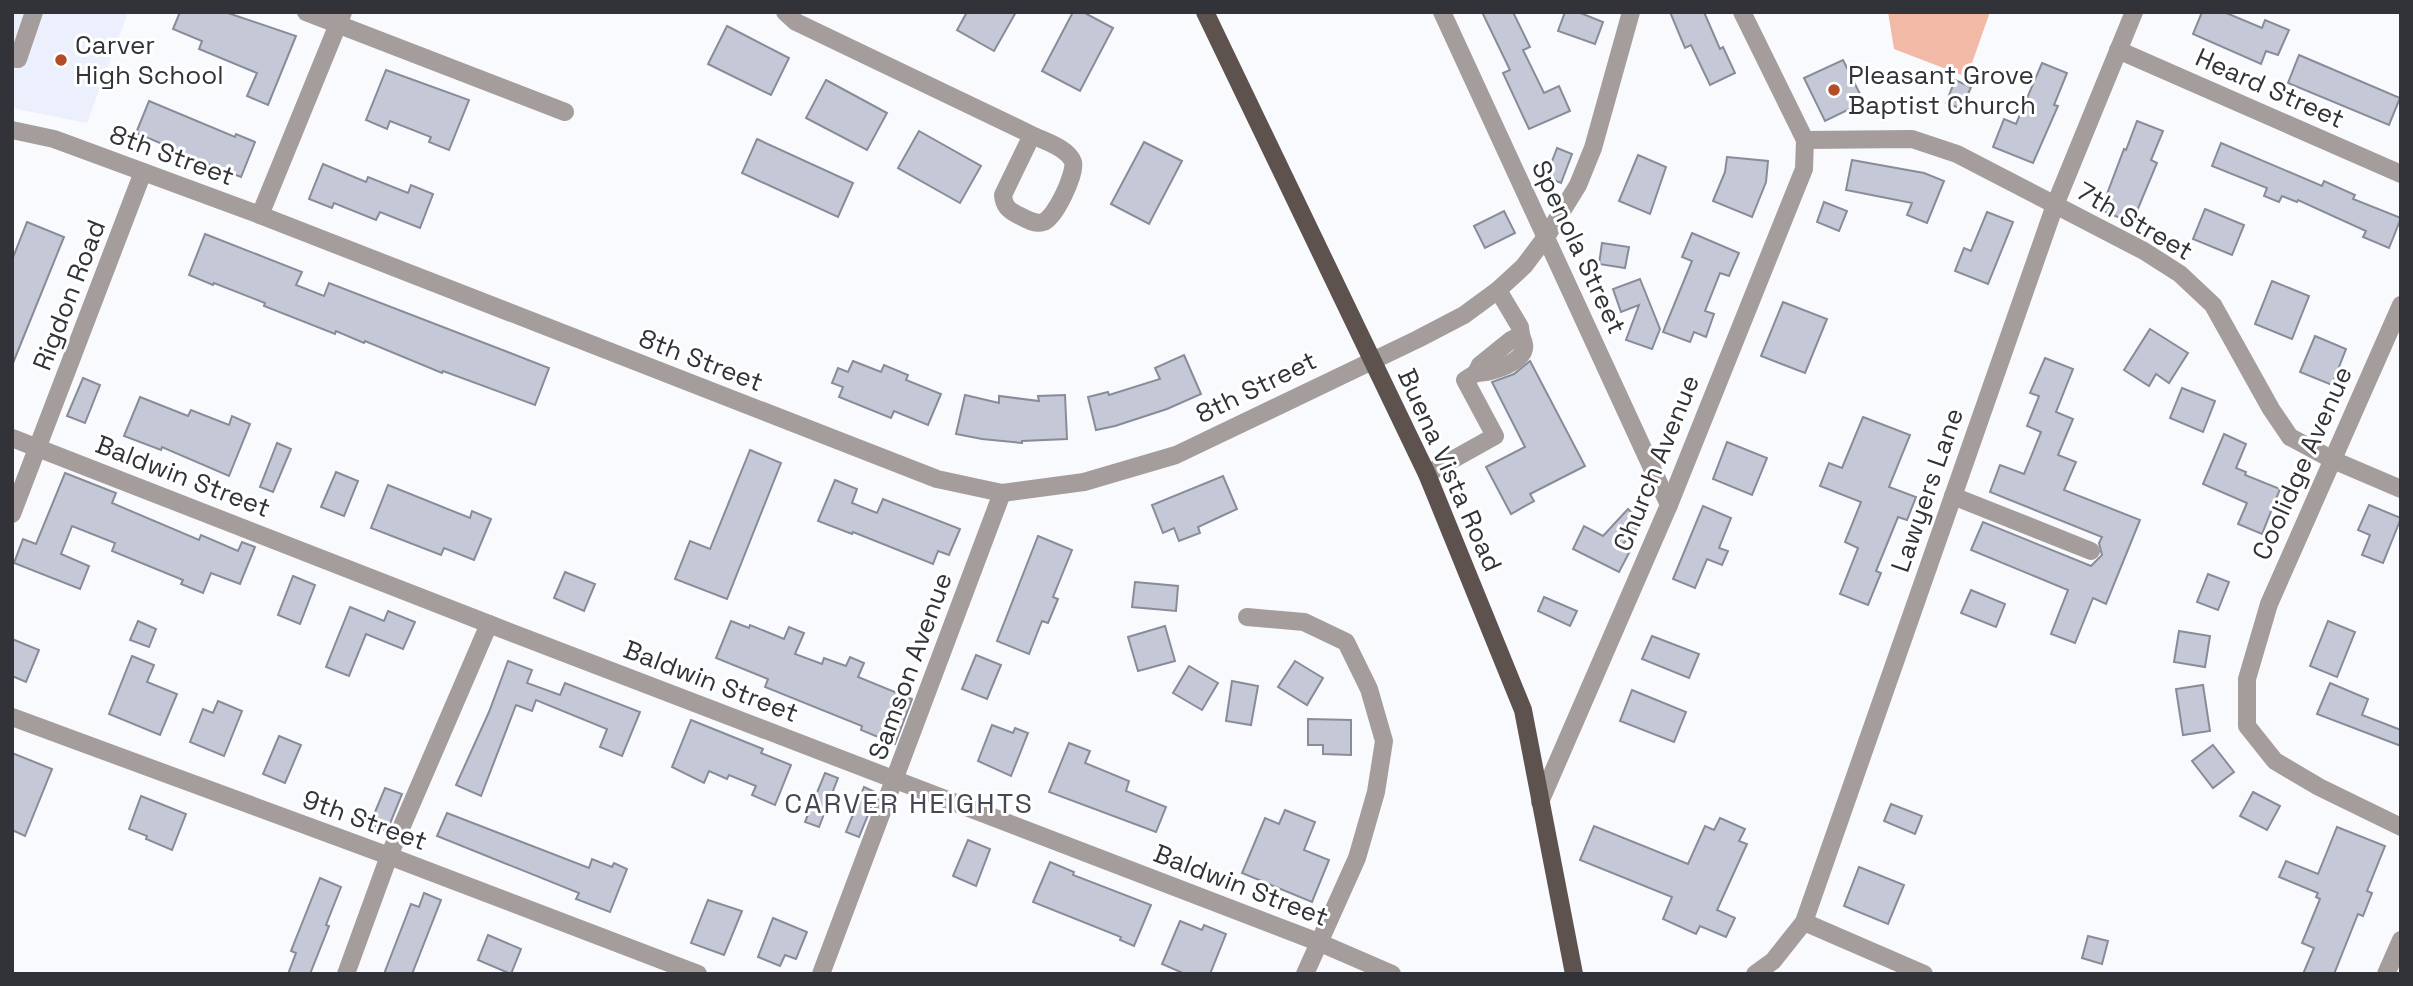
<svg xmlns="http://www.w3.org/2000/svg" width="2413" height="986" font-family="'Space Grotesk',sans-serif">
  <style>
    .built { fill: #eceffc }
    .green { fill: #f2b9a7 }
    .building { fill: #c5c9d7; stroke: #888c99; stroke-width: 2 }
    .lines { fill: none; stroke-linecap: round; stroke-linejoin: round }
    .minor { stroke: #a49d9b; stroke-width: 18 }
    .major { stroke: #5d524e; stroke-width: 18 }
    .poi-dot { fill: #b44c29; stroke: #fff; stroke-width: 2.5 }
    .labels { text-anchor: middle; dominant-baseline: central; stroke-width: 6; stroke-linejoin: round; paint-order: stroke }
    .poi-label { font-size: 26px; fill: #313338; stroke: #fff; text-anchor: start }
    .street-label { font-size: 26px; fill: #313338; stroke: #fff }
    .neighbourhood-label { font-size: 28px; letter-spacing: 2px; fill: #454853; stroke: #fff }
  </style>
  <rect width="100%" height="100%" fill="#f9fafd"/>
  <polygon class="built" points="12,12 128,12 87,123 12,108"/>
  <polygon class="green" points="1888,12 1990,12 1967,77 1894,49"/>
  <g class="building">
    <polygon points="180,12 225,12 296,36 268,105 247,96 257,73 199,49 202,41 173,29"/>
    <polygon points="967,12 1016,12 994,51 957,30"/>
    <polygon points="1073,12 1083,12 1113,28 1080,91 1042,71"/>
    <polygon points="1482,12 1513,12 1530,47 1523,50 1544,93 1559,86 1570,111 1529,129 1503,73 1510,70"/>
    <polygon points="1565,12 1578,12 1603,22 1595,44 1558,31"/>
    <polygon points="1670,12 1704,12 1720,49 1723,47 1735,73 1710,85 1691,45 1685,48"/>
    <polygon points="2202,12 2224,12 2262,28 2265,20 2289,30 2278,55 2266,51 2261,64 2193,34"/>
    <polygon points="727,26 789,58 771,95 708,64"/>
    <polygon points="2299,55 2400,98 2389,125 2288,83"/>
    <polygon points="1843,60 1864,102 1825,121 1804,78"/>
    <polygon points="2042,63 2067,73 2054,105 2058,106 2033,163 1993,147 2004,119 2016,124"/>
    <polygon points="386,70 469,100 449,150 429,142 431,137 390,121 387,129 366,120"/>
    <polygon points="826,80 887,113 867,150 806,118"/>
    <polygon points="1955,80 1971,87 1962,109 1946,103"/>
    <polygon points="149,101 235,137 236,134 255,142 241,177 164,147 165,145 136,133"/>
    <polygon points="2137,121 2163,131 2151,160 2157,163 2132,223 2101,210 2124,149 2126,150"/>
    <polygon points="919,131 981,166 960,203 898,168"/>
    <polygon points="757,139 853,183 838,217 742,173"/>
    <polygon points="1144,142 1182,161 1149,224 1111,204"/>
    <polygon points="2221,143 2322,186 2324,181 2355,195 2353,199 2401,218 2389,248 2363,237 2366,231 2298,200 2297,202 2282,196 2279,202 2264,196 2267,188 2212,166"/>
    <polygon points="1557,148 1572,154 1561,183 1546,177"/>
    <polygon points="1638,155 1666,167 1650,214 1619,201"/>
    <polygon points="1727,157 1768,161 1766,182 1752,217 1713,201 1725,172"/>
    <polygon points="1852,160 1924,173 1944,181 1927,223 1907,215 1912,203 1846,190"/>
    <polygon points="323,164 366,182 368,177 408,193 411,185 433,194 420,228 380,212 376,220 334,203 332,208 309,199"/>
    <polygon points="1824,202 1847,211 1839,231 1817,222"/>
    <polygon points="2205,209 2244,225 2232,255 2193,239"/>
    <polygon points="1504,211 1515,233 1485,248 1474,226"/>
    <polygon points="1987,212 2013,222 1988,284 1955,271 1964,248 1971,251"/>
    <polygon points="27,222 64,237 13,363 12,260"/>
    <polygon points="1692,233 1739,253 1729,276 1720,273 1705,311 1714,314 1706,337 1694,332 1690,342 1663,332 1692,261 1682,257"/>
    <polygon points="205,234 302,272 296,285 324,296 329,283 549,368 535,405 443,371 442,373 365,341 364,343 336,331 335,334 264,306 265,303 214,283 213,285 189,275"/>
    <polygon points="1602,243 1629,247 1625,268 1599,264"/>
    <polygon points="1640,279 1660,329 1652,349 1626,340 1639,305 1621,312 1613,289"/>
    <polygon points="2272,281 2309,296 2292,339 2255,324"/>
    <polygon points="1783,302 1827,319 1805,373 1761,356"/>
    <polygon points="2150,329 2188,353 2169,383 2156,374 2149,386 2124,370"/>
    <polygon points="2315,336 2346,349 2332,385 2300,372"/>
    <polygon points="1184,355 1201,394 1167,409 1115,426 1096,430 1088,397 1108,392 1109,395 1160,379 1155,368"/>
    <polygon points="2045,358 2073,369 2056,412 2073,419 2058,455 2076,462 2064,490 2140,520 2106,604 2093,598 2075,643 2051,634 2068,590 1971,550 1983,522 2091,566 2102,555 2099,543 2102,537 1990,492 2000,465 2024,474 2041,432 2027,426 2039,396 2030,393"/>
    <polygon points="853,361 881,372 884,365 908,375 906,380 941,394 928,425 894,411 891,418 839,397 843,387 832,383 838,368 848,372"/>
    <polygon points="1530,361 1585,466 1530,494 1534,501 1511,514 1486,467 1525,447 1492,382 1514,374"/>
    <polygon points="83,378 100,385 85,423 67,416"/>
    <polygon points="2182,388 2215,401 2203,432 2170,418"/>
    <polygon points="965,395 999,403 999,396 1039,401 1038,396 1065,395 1067,439 1022,441 1022,443 982,439 956,434"/>
    <polygon points="140,397 188,416 191,410 229,425 232,416 250,424 229,476 162,447 161,450 124,436"/>
    <polygon points="1863,417 1910,435 1889,487 1916,497 1907,520 1898,517 1876,571 1881,573 1868,605 1840,594 1858,548 1845,542 1861,502 1820,486 1829,463 1842,468"/>
    <polygon points="2224,434 2246,444 2236,468 2246,472 2245,475 2280,489 2262,534 2238,524 2247,503 2203,484"/>
    <polygon points="1727,442 1767,458 1752,495 1713,479"/>
    <polygon points="277,443 291,449 273,492 260,487"/>
    <polygon points="750,450 781,463 727,599 675,579 690,541 710,549"/>
    <polygon points="336,472 358,481 344,516 321,507"/>
    <polygon points="65,473 116,493 112,503 199,540 201,535 238,551 242,542 255,547 240,584 211,573 203,593 181,584 183,580 112,551 115,543 72,526 61,554 89,566 80,589 14,563 23,539 36,544"/>
    <polygon points="1223,476 1237,509 1198,527 1200,533 1179,541 1174,528 1163,533 1152,505"/>
    <polygon points="835,480 857,489 852,503 877,513 883,499 960,529 949,555 938,551 933,564 853,532 852,534 818,521"/>
    <polygon points="388,485 470,518 472,511 491,519 474,560 444,548 441,555 371,528"/>
    <polygon points="2369,505 2401,518 2383,563 2362,555 2370,535 2358,530"/>
    <polygon points="1703,506 1731,518 1719,548 1728,551 1722,565 1707,559 1695,588 1673,579"/>
    <polygon points="1628,509 1642,523 1622,545 1631,549 1619,572 1573,549 1584,526 1603,536"/>
    <polygon points="1038,536 1072,550 1053,597 1058,599 1048,623 1042,621 1029,654 997,641"/>
    <polygon points="565,572 595,584 584,611 554,598"/>
    <polygon points="2208,574 2229,582 2218,610 2197,602"/>
    <polygon points="293,576 315,585 300,624 278,615"/>
    <polygon points="1135,582 1178,586 1176,611 1132,607"/>
    <polygon points="1971,590 2005,604 1996,627 1961,613"/>
    <polygon points="1544,597 1577,611 1570,626 1538,611"/>
    <polygon points="350,607 384,621 388,611 415,622 403,649 366,634 349,676 326,667"/>
    <polygon points="138,621 156,629 149,647 130,640"/>
    <polygon points="731,621 749,628 750,625 784,639 789,627 804,633 795,654 822,664 824,658 846,666 850,657 864,663 858,677 912,699 895,744 861,730 862,726 765,687 768,679 716,658"/>
    <polygon points="2328,621 2355,632 2337,677 2310,666"/>
    <polygon points="1165,626 1175,661 1138,671 1128,637"/>
    <polygon points="2179,631 2210,636 2205,667 2174,662"/>
    <polygon points="1652,636 1699,654 1689,678 1642,659"/>
    <polygon points="12,639 39,650 26,682 12,676"/>
    <polygon points="976,655 1001,665 987,699 962,689"/>
    <polygon points="132,656 154,665 147,682 177,694 160,735 109,714"/>
    <polygon points="508,661 532,670 527,683 560,695 565,683 640,712 622,756 600,747 607,729 536,700 532,711 516,705 481,796 456,785 489,712"/>
    <polygon points="1295,661 1323,678 1307,705 1278,687"/>
    <polygon points="1189,666 1218,683 1202,710 1173,693"/>
    <polygon points="1232,681 1258,686 1251,725 1226,721"/>
    <polygon points="2330,683 2368,699 2362,715 2401,730 2401,746 2317,714"/>
    <polygon points="2203,685 2210,731 2183,735 2176,689"/>
    <polygon points="1632,690 1686,712 1674,742 1620,721"/>
    <polygon points="218,701 242,711 224,756 190,742 203,709 213,713"/>
    <polygon points="1308,719 1351,720 1351,755 1323,754 1323,745 1308,745"/>
    <polygon points="691,720 763,749 761,753 791,765 775,805 752,795 756,786 729,775 727,779 709,771 704,783 672,767"/>
    <polygon points="992,725 1013,733 1015,728 1028,733 1011,776 978,761"/>
    <polygon points="279,736 301,745 285,783 263,774"/>
    <polygon points="1069,743 1090,751 1085,763 1129,781 1126,791 1166,807 1156,832 1049,792"/>
    <polygon points="2213,745 2234,772 2213,788 2192,761"/>
    <polygon points="12,753 52,769 25,836 12,830"/>
    <polygon points="825,773 838,778 819,827 805,822"/>
    <polygon points="864,787 877,793 859,837 846,832"/>
    <polygon points="385,788 402,794 387,831 370,824"/>
    <polygon points="2253,792 2280,806 2267,830 2240,816"/>
    <polygon points="141,796 186,814 172,850 146,839 147,836 129,829"/>
    <polygon points="1891,804 1922,816 1915,834 1884,821"/>
    <polygon points="1285,810 1315,822 1304,850 1329,860 1312,902 1242,873 1265,818 1279,824"/>
    <polygon points="447,813 589,868 592,859 612,867 614,863 627,869 610,912 576,899 579,893 437,836"/>
    <polygon points="1720,818 1745,829 1739,841 1747,844 1717,910 1735,918 1726,937 1700,926 1696,934 1663,919 1672,897 1580,860 1594,826 1688,864 1705,826 1714,830"/>
    <polygon points="2337,827 2385,846 2367,891 2372,893 2363,916 2358,914 2334,974 2303,974 2314,948 2302,943 2320,899 2316,897 2318,893 2279,877 2286,861 2318,874"/>
    <polygon points="968,840 990,849 976,886 953,876"/>
    <polygon points="1050,862 1074,872 1073,875 1151,905 1134,946 1120,940 1121,937 1033,902"/>
    <polygon points="1859,867 1904,885 1888,924 1844,906"/>
    <polygon points="320,878 341,887 326,925 329,926 310,974 288,974 296,953 291,951"/>
    <polygon points="424,893 441,900 412,974 384,974 411,904 419,907"/>
    <polygon points="708,900 742,911 724,955 691,943"/>
    <polygon points="773,918 807,932 796,959 785,955 780,966 758,957"/>
    <polygon points="1180,921 1202,930 1204,925 1226,934 1210,974 1185,974 1162,964"/>
    <polygon points="488,935 521,949 511,974 478,960"/>
    <polygon points="2088,936 2108,941 2102,964 2082,958"/>
  </g>
  <g class="lines">
    <g class="minor">
      <polyline points="306,12 565,112"/>
      <path d="M 785,12 L 796,22 L 1032,135 C 1044,141 1068,148 1073,162 C 1076,173 1055,219 1043,222 C 1034,225 1025,218 1018,215 C 1008,210 1004,206 1003,195 L 1032,135"/>
      <polyline points="1442,12 1669,505"/>
      <polyline points="2118,50 2401,174"/>
      <polyline points="12,58 18,59 34,12"/>
      <polyline points="12,130 54,139 260,215 937,479 1002,493 1084,482 1176,455 1418,339 1464,315 1498,290 1524,266 1546,237 1578,185 1593,148 1631,12"/>
      <polyline points="1805,140 1912,139 1957,154 2144,251 2180,274 2213,305 2271,409 2290,437 2333,460 2401,489"/>
      <polyline points="260,215 343,12"/>
      <polyline points="2401,305 2269,604 2247,679 2247,726 2275,761 2319,787 2401,827"/>
      <path d="M 1476,373 C 1489,373 1516,365 1523,352 C 1526,346 1523,341 1521,335"/>
      <polyline points="12,438 489,624 1318,942 1392,974"/>
      <polyline points="1427,474 1495,436 1465,380 1476,373 1480,365 1511,340 1521,335 1520,327 1498,290"/>
      <polyline points="1953,496 2091,551"/>
      <polyline points="12,514 143,172"/>
      <polyline points="1247,617 1304,622 1346,642 1369,689 1384,741 1376,792 1357,858 1305,974"/>
      <polyline points="12,717 389,856 698,974"/>
      <polyline points="1540,802 1669,505 1804,169 1805,140 1742,12"/>
      <polyline points="1804,922 1924,974"/>
      <polyline points="346,974 389,856 489,624"/>
      <polyline points="821,974 1002,493"/>
      <polyline points="1755,974 1773,961 1804,922 2055,205 2134,12"/>
      <polyline points="2386,974 2401,940"/>
    </g>
    <polyline class="major" points="1205,12 1427,474 1523,710 1574,974"/>
  </g>
  <g class="poi-dot">
    <circle cx="61" cy="60" r="7"/>
    <circle cx="1834" cy="90" r="7"/>
  </g>
  <g class="labels">
    <g class="poi-label">
      <text x="75" y="45">Carver<tspan x="75" dy="30">High School</tspan></text>
      <text x="1848" y="75">Pleasant Grove<tspan x="1848" dy="30">Baptist Church</tspan></text>
    </g>
    <g class="street-label">
      <text transform="translate(2270 88) rotate(24)">Heard Street</text>
      <text transform="translate(172 155) rotate(20)">8th Street</text>
      <text transform="translate(2135 221) rotate(30)">7th Street</text>
      <text transform="translate(1579 247) rotate(65)">Spenola Street</text>
      <text transform="translate(69 295) rotate(-69)">Rigdon Road</text>
      <text transform="translate(701 360) rotate(21)">8th Street</text>
      <text transform="translate(1256 387) rotate(-26)">8th Street</text>
      <text transform="translate(1656 463) rotate(-68)">Church Avenue</text>
      <text transform="translate(2302 463) rotate(-66)">Coolidge Avenue</text>
      <text transform="translate(1450 470) rotate(66)">Buena Vista Road</text>
      <text transform="translate(183 476) rotate(21)">Baldwin Street</text>
      <text transform="translate(1927 490) rotate(-71)">Lawyers Lane</text>
      <text transform="translate(910 666) rotate(-70)">Samson Avenue</text>
      <text transform="translate(711 681) rotate(21)">Baldwin Street</text>
      <text transform="translate(365 820) rotate(20)">9th Street</text>
      <text transform="translate(1241 885) rotate(21)">Baldwin Street</text>
    </g>
    <g class="neighbourhood-label">
      <text x="909" y="803">CARVER HEIGHTS</text>
    </g>
  </g>
  <rect width="2413" height="986" fill="none" stroke="#313338" stroke-width="28"/>
</svg>
